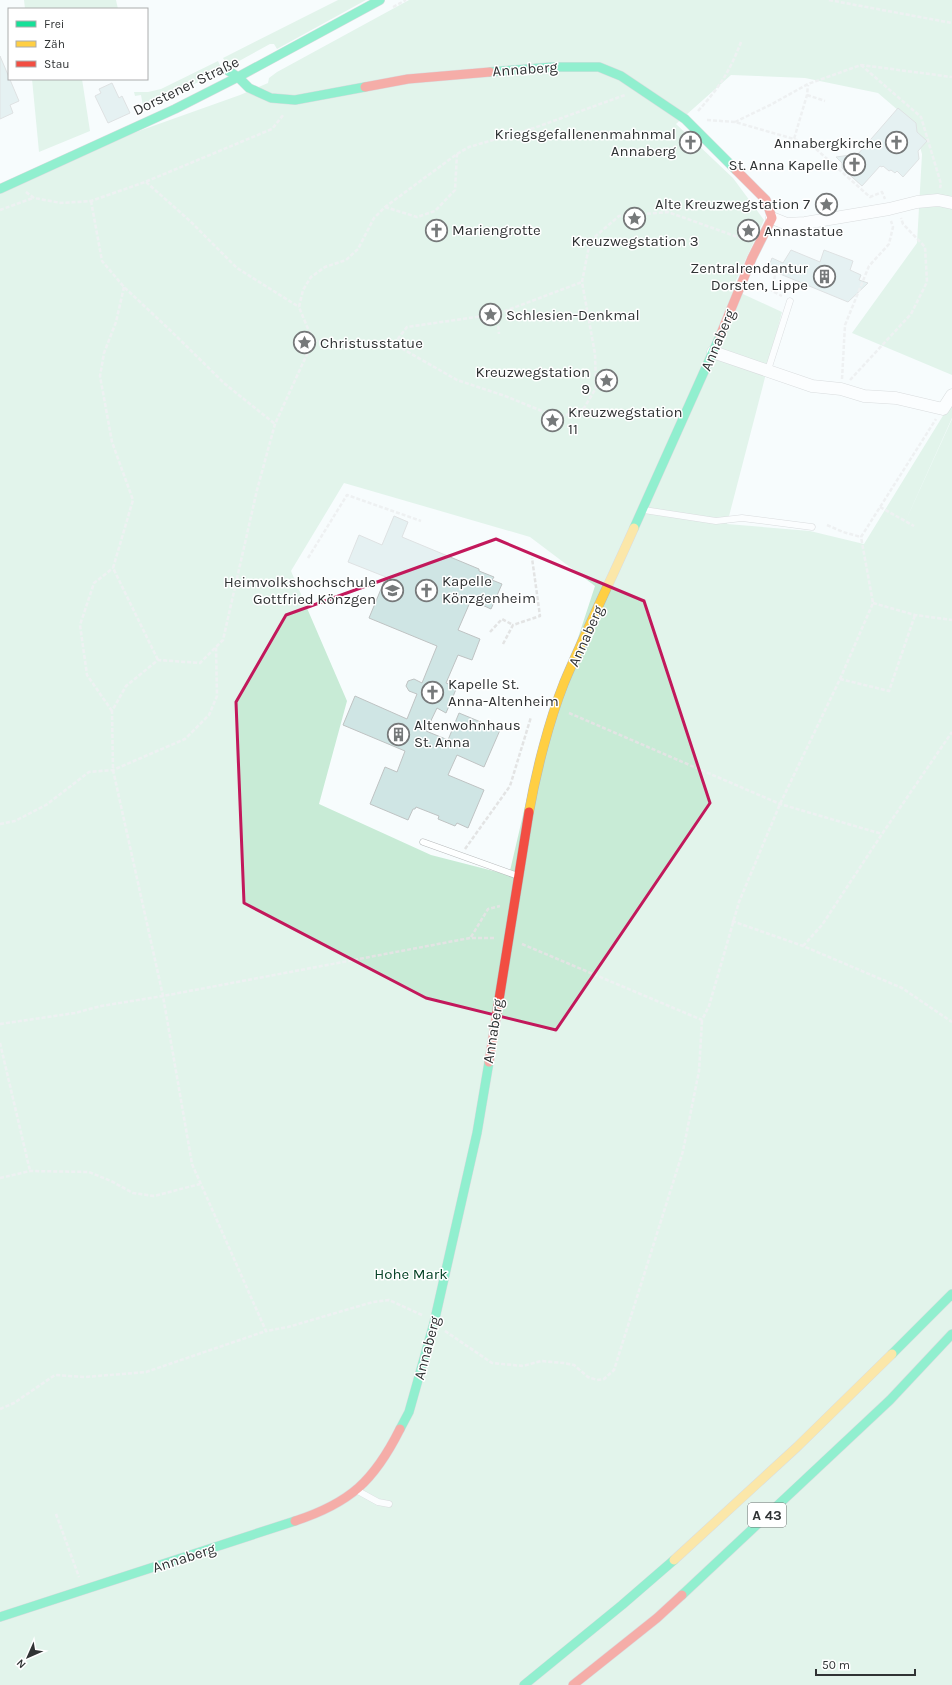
<svg xmlns="http://www.w3.org/2000/svg" width="952" height="1685" font-family="Karla,sans-serif">
  <style>
    .green { fill: #c8ebd6; fill-rule: evenodd }
    .building { fill: #cfe5e4; stroke: #bfc3c3 }
    .lines { fill: none; stroke-linecap: round; stroke-linejoin: round }
    .lane-casing { stroke: #b6b9ba; stroke-width: 7 }
    .street-casing { stroke: #b6b9ba; stroke-width: 13 }
    .fast-casing { stroke: #b6b9ba; stroke-width: 10 }
    .slow-casing { stroke: #b6b9ba; stroke-width: 10 }
    .jam-casing { stroke: #b6b9ba; stroke-width: 10 }
    .path { stroke: #e3e4e4; stroke-width: 2.5; stroke-dasharray: 4 2; stroke-linecap: butt }
    .lane { stroke: #feffff; stroke-width: 6 }
    .street { stroke: #feffff; stroke-width: 12 }
    .fast { stroke: #16e098; stroke-width: 9 }
    .slow { stroke: #ffcf43; stroke-width: 9 }
    .jam { stroke: #f24e42; stroke-width: 9 }
    .marked { fill: none; stroke: #c2185b; stroke-width: 3; stroke-linejoin: round }
    .labels { text-anchor: middle; dominant-baseline: central; stroke-width: 3; stroke-linejoin: round; paint-order: stroke }
    .shield { fill: #fff; stroke: #6e7071; stroke-width: 1 }
    .shield-label { font-size: 14px; font-weight: bold; fill: #303334 }
    .street-label { font-size: 15px; fill: #303334; stroke: #fff }
    .poi-label { font-size: 15px; fill: #303334; stroke: #fff; text-anchor: start }
    .park-label { font-size: 15px; fill: #044225; stroke: #fff }
  </style>
  <rect width="100%" height="100%" fill="#f7fcfd"/>
  <g class="green">
    <polygon points="24,0 116,0 118,9 25,9"/>
    <polygon points="338,0 366,0 277,49 274,44 270,44 230,66 228,65 223,58"/>
    <path d="M 409,0 L 952,0 L 952,375 L 852,333 L 917,243 L 922,154 L 913,123 L 878,93 L 805,78 L 731,75 L 676,124 L 733,178 L 764,220 L 732,289 L 782,312 L 727,524 L 810,531 L 864,544 L 952,401 L 952,418 L 901,531 L 952,419 L 952,1685 L 0,1685 L 0,189 L 94,147 L 240,95 L 268,83 L 269,78 L 277,72 ZM 344,483 L 530,537 L 595,586 L 530,785 L 509,875 L 431,855 L 319,804 L 347,701 L 291,571 Z"/>
    <polygon points="218,61 222,70 145,109 143,107 141,95 135,96 134,92 148,92 161,89"/>
    <polygon points="32,79 82,79 90,131 39,152"/>
  </g>
  <g class="building">
    <polygon points="0,56 19,101 10,105 13,113 0,119"/>
    <polygon points="112,83 119,98 122,96 130,113 108,123 95,96 101,93 99,89"/>
    <polygon points="898,108 916,123 917,132 927,141 918,151 919,159 903,177 897,171 895,173 891,170 889,171 883,166 882,167 880,166 862,186 842,168 842,163 836,157 858,154"/>
    <polygon points="791,250 820,262 824,250 853,261 850,270 861,275 859,280 868,283 848,302 768,269 772,258 783,263"/>
    <polygon points="394,516 408,522 402,537 479,569 479,571 494,577 492,580 502,584 491,609 471,600 458,630 480,639 472,660 458,655 446,683 457,687 446,713 437,708 426,731 448,740 459,713 500,730 484,767 457,755 448,775 484,790 468,828 457,823 455,826 438,819 439,816 416,807 415,809 413,809 408,820 370,804 385,767 397,772 405,751 343,725 355,696 407,719 417,694 409,691 406,686 408,681 414,679 422,683 437,646 369,618 386,577 348,562 359,535 382,545"/>
  </g>
  <g class="lines">
    <defs>
      <g id="lane">
        <polyline points="768,370 790,301"/>
        <polyline points="644,510 716,521 742,518 812,527"/>
        <polyline points="423,842 518,876"/>
        <polyline points="358,1491 378,1502 389,1504"/>
      </g>
      <g id="street">
        <polyline points="772,218 787,224 805,223 889,209 917,202 938,200 952,203"/>
        <polyline points="713,352 812,386 841,389 864,396 896,398 943,409 952,395"/>
      </g>
      <g id="fast">
        <polyline points="227,70 238,77 249,88 271,98 295,100 365,87"/>
        <polyline points="490,72 552,67 599,67 621,76 685,119 736,170"/>
        <polyline points="0,189 175,109 238,77 380,0"/>
        <polyline points="634,528 720,336"/>
        <polyline points="892,1354 952,1294"/>
        <polyline points="400,1429 409,1412 434,1323 477,1133 489,1062"/>
        <polyline points="682,1595 890,1400 952,1334"/>
        <polyline points="0,1617 295,1521"/>
        <polyline points="524,1685 622,1605 674,1560"/>
      </g>
      <g id="slow">
        <path d="M 529,812 C 536,772 549,721 564,683 C 586,631 611,580 634,528"/>
        <polyline points="674,1560 797,1447 892,1354"/>
      </g>
      <g id="jam">
        <polyline points="365,87 408,79 490,72"/>
        <polyline points="720,336 752,258 772,218 766,200 736,170"/>
        <polyline points="489,1062 529,812"/>
        <path d="M 295,1521 C 350,1503 374,1481 400,1429"/>
        <polyline points="573,1685 657,1618 682,1595"/>
      </g>
    </defs>
    <use href="#lane" class="lane-casing"/>
    <use href="#street" class="street-casing"/>
    <use href="#fast" class="fast-casing"/>
    <use href="#slow" class="slow-casing"/>
    <use href="#jam" class="jam-casing"/>
    <g class="path">
      <polyline points="829,0 952,23"/>
      <polyline points="393,7 406,0"/>
      <polyline points="861,65 921,117 941,184 940,188"/>
      <polyline points="807,95 825,101"/>
      <path d="M 698,111 C 719,88 730,71 741,42"/>
      <polyline points="707,120 735,122 794,139 807,95 808,85"/>
      <polyline points="735,122 772,104 808,84 861,65 952,77"/>
      <polyline points="794,139 816,149 870,197 882,192 885,199"/>
      <polyline points="146,182 190,221 237,268 299,307"/>
      <polyline points="26,192 34,198 61,203 91,201 145,182 272,129 284,114"/>
      <polyline points="91,201 102,261 124,287 171,331 225,384 275,424"/>
      <polyline points="385,207 417,217 435,211 455,190 457,154"/>
      <polyline points="0,210 33,198"/>
      <polyline points="765,264 776,270 772,291 782,296"/>
      <polyline points="124,287 116,322 104,353 100,376 112,442 133,500 113,568 158,660"/>
      <polyline points="497,314 499,334"/>
      <polyline points="313,341 394,344 457,380 505,396 559,418 584,408 596,388 595,354 582,282 590,241 619,216 668,212 746,240"/>
      <polyline points="394,344 407,327 497,314 582,282"/>
      <polyline points="842,379 845,325 869,266 889,244 893,227 891,221"/>
      <polyline points="850,380 911,314 927,282 925,247 903,224 901,218"/>
      <polyline points="880,507 914,526"/>
      <polyline points="827,525 843,532 861,537"/>
      <polyline points="308,558 347,495 421,521"/>
      <polyline points="873,603 915,615 952,620"/>
      <polyline points="490,632 502,619 513,625"/>
      <polyline points="503,644 513,625 540,616 532,558"/>
      <polyline points="840,679 889,691 915,615"/>
      <polyline points="112,711 87,675 80,625 94,583 113,568"/>
      <polyline points="569,713 780,804 882,834"/>
      <polyline points="0,824 15,821 46,805 89,772 113,770 185,739 209,715 217,696 216,647"/>
      <polyline points="465,849 510,786 531,717"/>
      <polyline points="732,921 803,946 902,988 952,1022"/>
      <polyline points="471,937 488,909 500,906"/>
      <polyline points="522,944 702,1020 709,1006 739,902 780,804 840,679 873,603 861,537 936,419"/>
      <polyline points="803,946 822,925 882,834 952,732"/>
      <polyline points="0,1024 75,1013 101,1006 163,996 470,938 495,938"/>
      <polyline points="0,1043 30,1171"/>
      <polyline points="0,1178 30,1171 89,1172 111,1181 133,1193 154,1196 200,1184"/>
      <polyline points="422,1315 389,1300 373,1302 288,1327 266,1331 192,1164 163,996 113,770 112,711 126,686 158,660 200,663 223,640 257,490 275,424 313,341 299,307 303,290 311,277 325,267 346,260 358,249 374,218 385,207 457,154 469,147 534,128 625,95"/>
      <polyline points="445,1331 492,1363 523,1366 541,1361 564,1363 574,1365 588,1377 597,1380 604,1379 614,1370 683,1151 699,1071 702,1020"/>
      <polyline points="0,1409 14,1403 55,1375 85,1377 146,1372 266,1331"/>
      <polyline points="56,1514 79,1577"/>
    </g>
    <use href="#lane" class="lane"/>
    <use href="#street" class="street"/>
    <use href="#fast" class="fast"/>
    <use href="#slow" class="slow"/>
    <use href="#jam" class="jam"/>
  </g>
  <path d="M0 0H952V1685H0ZM 496,539 L 644,601 L 710,803 L 556,1030 L 426,998 L 244,903 L 236,702 L 286,615 Z" fill="#f7fcfd" fill-opacity=".55" fill-rule="evenodd"/>
  <path class="marked" d="M 496,539 L 644,601 L 710,803 L 556,1030 L 426,998 L 244,903 L 236,702 L 286,615 Z"/>
  <defs>
    <symbol id="church-ring" viewBox="-11 -11 22 22"><circle r="9.5" fill="#fff" stroke="#76797a" stroke-width="1.5"/><path d="M-1.2-6h2.4v3.5h3.3v2.4h-3.3V6h-2.4V-.1h-3.3v-2.4h3.3Z" fill="#76797a"/></symbol>
    <symbol id="sight-ring" viewBox="-11 -11 22 22"><circle r="9.5" fill="#fff" stroke="#76797a" stroke-width="1.5"/><path d="M0-6L1.8-2.2L6-1.7L2.9 1.2L3.7 5.4L0 3.3L-3.7 5.4L-2.9 1.2L-6-1.7L-1.8-2.2Z" fill="#76797a"/></symbol>
    <symbol id="building-ring" viewBox="-11 -11 22 22"><circle r="9.5" fill="#fff" stroke="#76797a" stroke-width="1.5"/><path d="M-4-6H4V6H1V3H-1V6H-4ZM-2.5-4.3h1.7v1.8h-1.7ZM.8-4.3h1.7v1.8H.8ZM-2.5-1h1.7V.8h-1.7ZM.8-1h1.7V.8H.8Z" fill="#76797a"/></symbol>
    <symbol id="school-ring" viewBox="-11 -11 22 22"><circle r="9.5" fill="#fff" stroke="#76797a" stroke-width="1.5"/><path d="M0-5L7-2L0 1L-7-2ZM-4 1L0 2.5L4 1V4Q0 6-4 4Z" fill="#76797a"/></symbol>
  </defs>
  <g fill-rule="evenodd">
    <use href="#church-ring" x="678" y="130" width="25" height="25"/>
    <use href="#church-ring" x="884" y="130" width="25" height="25"/>
    <use href="#church-ring" x="842" y="152" width="25" height="25"/>
    <use href="#sight-ring" x="814" y="192" width="25" height="25"/>
    <use href="#sight-ring" x="622" y="206" width="25" height="25"/>
    <use href="#church-ring" x="424" y="218" width="25" height="25"/>
    <use href="#sight-ring" x="736" y="218" width="25" height="25"/>
    <use href="#building-ring" x="812" y="264" width="25" height="25"/>
    <use href="#sight-ring" x="478" y="302" width="25" height="25"/>
    <use href="#sight-ring" x="292" y="330" width="25" height="25"/>
    <use href="#sight-ring" x="594" y="368" width="25" height="25"/>
    <use href="#sight-ring" x="540" y="408" width="25" height="25"/>
    <use href="#church-ring" x="414" y="578" width="25" height="25"/>
    <use href="#school-ring" x="380" y="578" width="25" height="25"/>
    <use href="#church-ring" x="420" y="680" width="25" height="25"/>
    <use href="#building-ring" x="386" y="722" width="25" height="25"/>
  </g>
  <g class="labels">
    <rect class="shield" x="748" y="1503" width="38" height="24" rx="3"/>
    <g class="shield-label">
      <text x="767" y="1515">A 43</text>
    </g>
    <g class="street-label">
      <text transform="translate(525 69) rotate(-4)">Annaberg</text>
      <text transform="translate(186 86) rotate(-26)">Dorstener Straße</text>
      <text transform="translate(718 340) rotate(-67)">Annaberg</text>
      <text transform="translate(586 636) rotate(-66)">Annaberg</text>
      <text transform="translate(493 1031) rotate(-81)">Annaberg</text>
      <text transform="translate(427 1348) rotate(-75)">Annaberg</text>
      <text transform="translate(184 1558) rotate(-18)">Annaberg</text>
    </g>
    <g class="poi-label">
      <text x="676" y="134" text-anchor="end">Kriegsgefallenenmahnmal<tspan x="676" dy="17">Annaberg</tspan></text>
      <text x="882" y="143" text-anchor="end">Annabergkirche</text>
      <text x="838" y="165" text-anchor="end">St. Anna Kapelle</text>
      <text x="810" y="204" text-anchor="end">Alte Kreuzwegstation 7</text>
      <text x="452" y="230">Mariengrotte</text>
      <text x="764" y="231">Annastatue</text>
      <text x="635" y="241" text-anchor="middle">Kreuzwegstation 3</text>
      <text x="808" y="268" text-anchor="end">Zentralrendantur<tspan x="808" dy="17">Dorsten, Lippe</tspan></text>
      <text x="506" y="315">Schlesien-Denkmal</text>
      <text x="320" y="343">Christusstatue</text>
      <text x="590" y="372" text-anchor="end">Kreuzwegstation<tspan x="590" dy="17">9</tspan></text>
      <text x="568" y="412">Kreuzwegstation<tspan x="568" dy="17">11</tspan></text>
      <text x="442" y="581">Kapelle<tspan x="442" dy="17">Könzgenheim</tspan></text>
      <text x="376" y="582" text-anchor="end">Heimvolkshochschule<tspan x="376" dy="17">Gottfried Könzgen</tspan></text>
      <text x="448" y="684">Kapelle St.<tspan x="448" dy="17">Anna-Altenheim</tspan></text>
      <text x="414" y="725">Altenwohnhaus<tspan x="414" dy="17">St. Anna</tspan></text>
    </g>
    <g class="park-label">
      <text x="411" y="1274">Hohe Mark</text>
    </g>
  </g>
  <rect x="8" y="8" width="140" height="72" fill="#ffffff" stroke="#acadae"/>
  <rect x="16" y="21" width="20" height="6" fill="#16e098" stroke="#acadae"/>
  <text x="44" y="28" font-size="12" fill="#303334">Frei</text>
  <rect x="16" y="41" width="20" height="6" fill="#ffcf43" stroke="#acadae"/>
  <text x="44" y="48" font-size="12" fill="#303334">Zäh</text>
  <rect x="16" y="61" width="20" height="6" fill="#f24e42" stroke="#acadae"/>
  <text x="44" y="68" font-size="12" fill="#303334">Stau</text>
  <g transform="translate(28 1657) rotate(225)" stroke="#ffffff" stroke-width="3" paint-order="stroke">
  <path d="M0-3L7 15L0 10L-7 15Z" fill="#303334"/>
  <text y="-6" font-size="11" font-weight="bold" text-anchor="middle" fill="#303334">N</text>
  </g>
  <path d="M816 1669v6h99v-6" fill="none" stroke="#303334" stroke-width="2"/>
  <text x="822" y="1669" font-size="12" fill="#303334" stroke="#ffffff" stroke-width="3" paint-order="stroke">50 m</text>
</svg>
